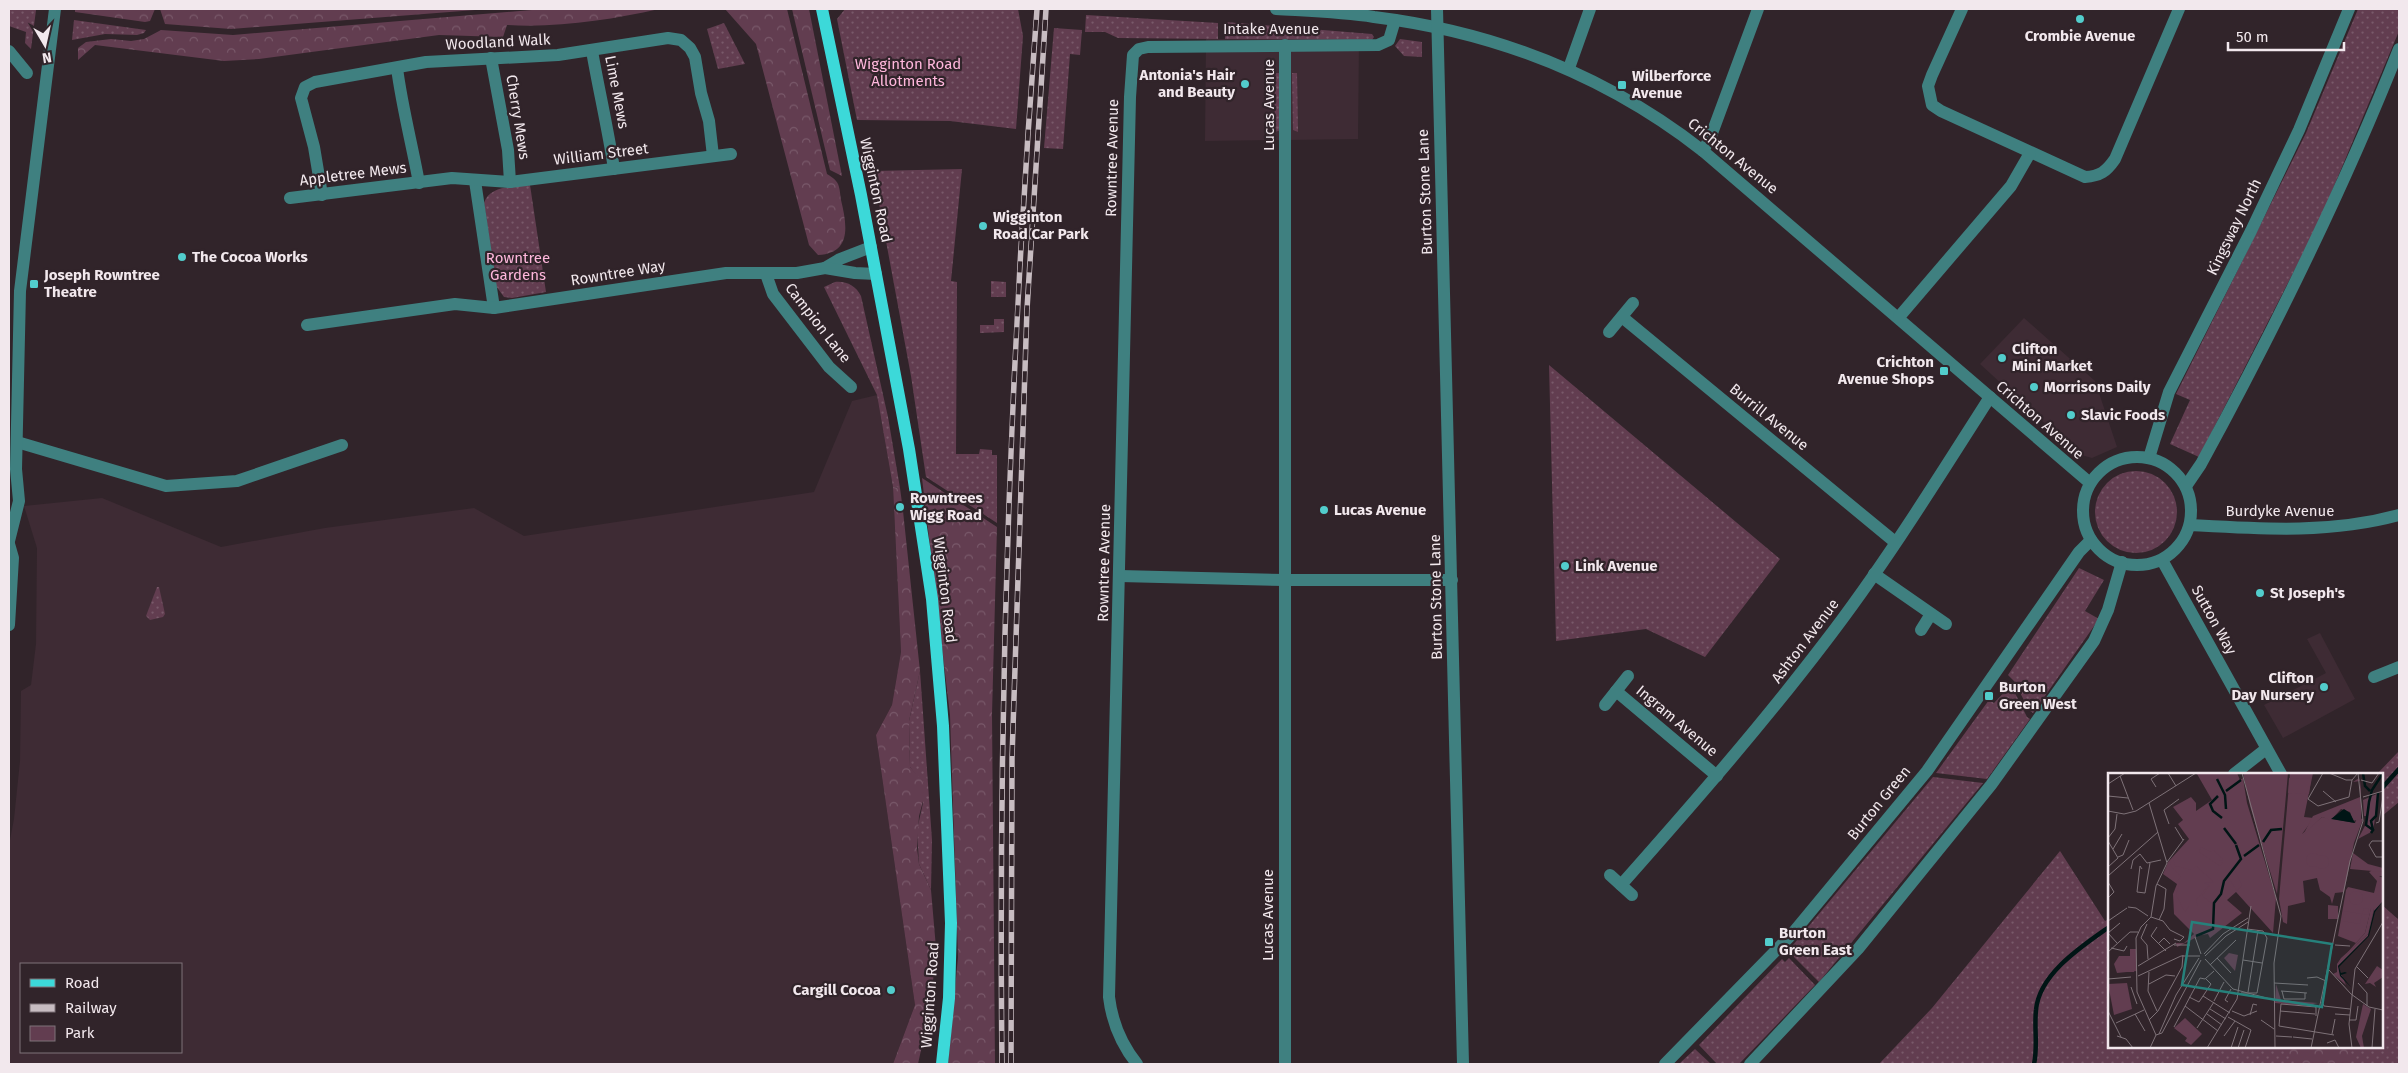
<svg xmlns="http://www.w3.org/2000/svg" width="2408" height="1073" font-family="'Fira Sans',sans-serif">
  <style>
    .built { fill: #3e2b34; fill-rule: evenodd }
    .green { fill: url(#green-dots) }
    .forest { fill: url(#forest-crowns) }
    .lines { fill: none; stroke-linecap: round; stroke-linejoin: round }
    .stream { stroke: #001515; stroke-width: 4.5 }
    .minor { stroke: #3f8080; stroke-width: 12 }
    .major { stroke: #3cd9d9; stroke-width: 12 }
    .rail-casing { stroke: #c7bcc1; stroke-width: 5.5 }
    .rail { stroke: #31242a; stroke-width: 4; stroke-dasharray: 11; stroke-linecap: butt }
    .poi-dot { fill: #52cdcc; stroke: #31242a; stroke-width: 2 }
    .labels { text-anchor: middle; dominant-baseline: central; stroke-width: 4.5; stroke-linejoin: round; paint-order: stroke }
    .street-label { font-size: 15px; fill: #f2e8ed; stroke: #31242a }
    .poi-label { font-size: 15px; font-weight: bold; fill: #f2e8ed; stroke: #31242a; text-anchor: start }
    .park-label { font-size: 15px; fill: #ffb7dc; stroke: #31242a }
    .inset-river { fill: none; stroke: #001515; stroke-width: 2.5 }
    .inset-road { fill: none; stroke: #7e7278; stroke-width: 1 }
    .view { fill: #26817b; fill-opacity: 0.15; stroke: #26817b; stroke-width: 2.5 }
    .inset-edge { fill: none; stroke: #f2e8ed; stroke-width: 2.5 }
  </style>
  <defs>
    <pattern id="green-dots" width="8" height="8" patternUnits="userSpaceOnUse" patternTransform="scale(1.25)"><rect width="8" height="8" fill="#623d50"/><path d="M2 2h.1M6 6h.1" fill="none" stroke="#79596a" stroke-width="1.8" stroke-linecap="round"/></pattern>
    <pattern id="forest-crowns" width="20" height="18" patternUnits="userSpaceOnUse" patternTransform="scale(1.25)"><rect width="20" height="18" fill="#623d50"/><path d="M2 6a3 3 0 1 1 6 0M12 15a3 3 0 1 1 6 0" fill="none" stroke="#79596a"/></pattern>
  </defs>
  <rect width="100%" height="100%" fill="#31242a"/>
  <g class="built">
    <polygon points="1206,39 1359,40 1358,139 1205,141"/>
    <polygon points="2024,318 2095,381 2117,447 2092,458 2078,454 1980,364"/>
    <path d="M 877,395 L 893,487 L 901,652 L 892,705 L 876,735 L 915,1005 L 893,1064 L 9,1064 L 9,845 L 14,819 L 20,761 L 21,691 L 31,685 L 36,644 L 37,548 L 24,506 L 102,498 L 221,547 L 325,528 L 474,508 L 524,536 L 814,492 L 852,401 ZM 21,964 L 181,964 L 181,1052 L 21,1052 Z"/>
    <polygon points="2320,633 2355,699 2283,738 2264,705 2326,673 2307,639"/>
  </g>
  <g class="green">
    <polygon points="9,9 36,10 31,49 25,43 26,32 9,26"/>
    <polygon points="845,9 1018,9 1023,36 1016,129 950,121 857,120 837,19"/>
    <polygon points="2358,9 2399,9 2399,31 2319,222 2199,457 2170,444 2190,400 2176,394 2306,133"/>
    <polygon points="1086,15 1218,23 1218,39 1118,38 1105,32 1085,32"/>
    <polygon points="74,20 81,21 146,30 144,33 137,35 105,34 72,40"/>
    <polygon points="1225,22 1372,34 1374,37 1372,40 1225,39"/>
    <polygon points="724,23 745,64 718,69 707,29"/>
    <polygon points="1054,28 1082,30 1080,55 1070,54 1063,149 1044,148"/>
    <polygon points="1400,39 1422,42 1422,57 1404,56 1395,46"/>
    <polygon points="1274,73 1279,73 1281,130 1275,132"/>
    <polygon points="1292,73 1297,73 1298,132 1293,130"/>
    <polygon points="962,169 951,281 957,282 956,454 979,454 980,449 992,450 992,455 997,455 997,523 926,477 911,376 873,171"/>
    <path d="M 530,185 L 546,292 L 512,298 L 504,297 L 496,286 L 484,203 C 490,185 514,187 530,185 Z"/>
    <polygon points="991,281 1006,282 1006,297 991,297"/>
    <path d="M 835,282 C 847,281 856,286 861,296 L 888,417 L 900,488 L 893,487 L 877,395 L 824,287 Z"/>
    <polygon points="994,319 1004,319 1004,332 980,333 980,325 994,325"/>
    <polygon points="1549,365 1780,559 1705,657 1646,629 1556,641"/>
    <circle cx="2136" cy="512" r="41"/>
    <polygon points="2079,568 2104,580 2085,611 2099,619 2033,713 2029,710 2014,681 2008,675"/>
    <polygon points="157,587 159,587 165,614 163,617 150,620 146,616"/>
    <polygon points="920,671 932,840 931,890 919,864 917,830 923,803 917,776 910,767 909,721"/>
    <polygon points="2011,685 2027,717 2030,719 1987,779 1936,773 1989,700 1994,703"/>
    <polygon points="2399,751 2399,802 2382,816 2382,774 2377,774"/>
    <polygon points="1933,777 1983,783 1819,982 1788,951"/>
    <polygon points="2060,851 2105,921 2109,919 2109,1047 2382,1047 2382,905 2399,920 2399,1064 1879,1064 1932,1008"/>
    <polygon points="1789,958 1815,985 1739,1064 1717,1064 1699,1045 1782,959 1785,962"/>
    <polygon points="1695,1049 1711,1064 1679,1064"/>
  </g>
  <g class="forest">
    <polygon points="75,9 155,9 150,21 145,22 75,12"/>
    <polygon points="160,9 488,9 231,29 165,24"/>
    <path d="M 544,9 L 659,9 C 610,20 557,28 507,25 L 503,37 L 439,35 L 259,59 L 224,61 L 95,45 L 78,60 L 78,48 L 86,42 L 111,39 L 131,41 L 144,39 L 161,30 L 233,35 Z"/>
    <path d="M 725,9 L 787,9 L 827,174 C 830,176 834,178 836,181 C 840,185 840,194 841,200 C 847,225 852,253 818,255 L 809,245 L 756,44 Z"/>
    <polygon points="792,9 809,9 842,176 830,170"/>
    <polygon points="922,478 997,527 992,714 995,1064 948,1064 958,957 950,715"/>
    <polygon points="893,487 900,488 902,503 897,504 898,511 903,511 920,671 909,721 910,767 927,786 919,816 917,848 919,864 931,890 936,948 931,1004 918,1064 893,1064 915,1005 876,735 892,705 901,652"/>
    <polygon points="2279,1047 2350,1047 2349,1064 2298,1064"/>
  </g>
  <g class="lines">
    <g class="stream">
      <polyline points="2382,788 2399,769"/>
      <path d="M 2034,1064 C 2038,1047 2034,1028 2036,1010 C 2039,974 2082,946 2109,927"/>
    </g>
    <g class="minor">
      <path d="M 1276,9 C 1309,11 1342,12 1374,17 C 1495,32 1607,76 1703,151 L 2090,483"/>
      <polyline points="1437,9 1463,1064"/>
      <path d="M 1962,9 L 1932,75 L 1928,86 L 1932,105 L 1941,111 L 2085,177 C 2100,176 2106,172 2115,159 L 2179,9"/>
      <polyline points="9,51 27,73"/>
      <path d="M 592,51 C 599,91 608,129 614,169"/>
      <polyline points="491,58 508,150 510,182"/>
      <path d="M 397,68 C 402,107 412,144 419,183"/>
      <polyline points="1569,68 1590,9"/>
      <polyline points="1703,151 1711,136 1758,9"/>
      <polyline points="475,181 494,308"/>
      <polyline points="322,195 314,147 301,98 305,87 315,82 426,62 558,55 668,38 681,40 690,48 695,57 701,93 709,121 713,156"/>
      <polyline points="290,198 452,178 510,182 731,154"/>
      <polyline points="825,268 840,259 871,247"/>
      <polyline points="766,274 773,294 829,367 851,387"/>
      <polyline points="1622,317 1895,542"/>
      <polyline points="1899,317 2011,186 2030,153"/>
      <polyline points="307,325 455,304 494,308 726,273 797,273 825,268 855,273 876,274"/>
      <polyline points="1609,332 1633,303"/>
      <polyline points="17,442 166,486 237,481 342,445"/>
      <circle cx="2137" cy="511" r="54"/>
      <polyline points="2149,458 2169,392 2251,231 2299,130 2349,9"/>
      <path d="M 2186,486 L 2201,464 C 2275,328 2342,193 2399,49"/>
      <path d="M 2190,525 C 2261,529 2329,534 2399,515"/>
      <polyline points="9,541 19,501 16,469 20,291 55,9"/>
      <polyline points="9,544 13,558 9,625"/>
      <polyline points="2162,560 2281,774"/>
      <polyline points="1874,574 1946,624"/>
      <polyline points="1120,576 1285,580 1452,580"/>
      <polyline points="1921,630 1931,614"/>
      <polyline points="2374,677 2399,667"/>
      <polyline points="1616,691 1717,776"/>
      <polyline points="1605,705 1628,676"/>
      <polyline points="2234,774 2266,749"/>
      <polyline points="1610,875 1632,895"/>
      <path d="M 1621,885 C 1691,806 1761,726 1825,642 C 1885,564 1937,480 1990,397"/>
      <path d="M 1137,1064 C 1121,1044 1112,1022 1109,997 L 1130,97 L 1133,55 L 1139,49 L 1148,47 L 1378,45 L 1389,40 L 1395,20"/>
      <polyline points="1285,1064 1285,45"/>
      <polyline points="1665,1064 1792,934 1927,771 2079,552 2091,540"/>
      <polyline points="1750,1064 1858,949 1991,785 2094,641 2108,610 2122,562"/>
    </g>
    <polyline class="major" points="822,9 861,195 909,449 932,599 943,726 951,923 949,998 942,1064"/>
    <defs>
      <g id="rail">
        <path d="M 1002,1064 C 998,712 1010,360 1037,9"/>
        <polyline points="1011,1064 1012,758 1027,309 1046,9"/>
      </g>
    </defs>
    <use href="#rail" class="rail-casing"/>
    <use href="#rail" class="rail"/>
  </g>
  <g class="poi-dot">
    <circle cx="2080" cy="19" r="5"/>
    <circle cx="1245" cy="84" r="5"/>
    <rect x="1617" y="80" width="10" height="10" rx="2.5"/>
    <circle cx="983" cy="226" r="5"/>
    <circle cx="182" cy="257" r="5"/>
    <rect x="29" y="279" width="10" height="10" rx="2.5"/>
    <circle cx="2002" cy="358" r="5"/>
    <rect x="1939" y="366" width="10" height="10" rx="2.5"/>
    <circle cx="2034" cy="387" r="5"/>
    <circle cx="2071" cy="415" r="5"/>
    <circle cx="900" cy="507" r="5"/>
    <circle cx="1324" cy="510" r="5"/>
    <circle cx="1565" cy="566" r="5"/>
    <circle cx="2260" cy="593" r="5"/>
    <circle cx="2324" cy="687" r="5"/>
    <rect x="1984" y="691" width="10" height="10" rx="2.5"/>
    <rect x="1764" y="937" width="10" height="10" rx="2.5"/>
    <circle cx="891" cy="990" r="5"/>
  </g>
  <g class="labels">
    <g class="street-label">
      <text x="1271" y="29">Intake Avenue</text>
      <text transform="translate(498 42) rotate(-3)">Woodland Walk</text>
      <text transform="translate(617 92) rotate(79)">Lime Mews</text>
      <text transform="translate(1269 105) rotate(-90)">Lucas Avenue</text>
      <text transform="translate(518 117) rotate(81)">Cherry Mews</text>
      <text transform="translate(601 154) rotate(-7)">William Street</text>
      <text transform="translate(1733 156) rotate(39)">Crichton Avenue</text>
      <text transform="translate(1112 158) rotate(-89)">Rowntree Avenue</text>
      <text transform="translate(353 174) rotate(-7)">Appletree Mews</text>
      <text transform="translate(876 190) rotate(78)">Wigginton Road</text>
      <text transform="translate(1425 192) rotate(-92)">Burton Stone Lane</text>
      <text transform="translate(2234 227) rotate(-64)">Kingsway North</text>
      <text transform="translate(618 273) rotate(-9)">Rowntree Way</text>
      <text transform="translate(818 323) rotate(52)">Campion Lane</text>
      <text transform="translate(1769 417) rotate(39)">Burrill Avenue</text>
      <text transform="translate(2040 420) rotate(41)">Crichton Avenue</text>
      <text x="2280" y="511">Burdyke Avenue</text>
      <text transform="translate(1104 563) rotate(-89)">Rowntree Avenue</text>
      <text transform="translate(945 590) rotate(83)">Wigginton Road</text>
      <text transform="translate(1436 597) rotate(-91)">Burton Stone Lane</text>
      <text transform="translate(2214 620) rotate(61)">Sutton Way</text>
      <text transform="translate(1805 641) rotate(-53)">Ashton Avenue</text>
      <text transform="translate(1677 721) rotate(40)">Ingram Avenue</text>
      <text transform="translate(1879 803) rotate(-51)">Burton Green</text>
      <text transform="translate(1268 915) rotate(-90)">Lucas Avenue</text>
      <text transform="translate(930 995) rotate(-86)">Wigginton Road</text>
    </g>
    <g class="poi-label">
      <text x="2080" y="36" text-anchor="middle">Crombie Avenue</text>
      <text x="1235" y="75" text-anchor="end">Antonia's Hair<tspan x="1235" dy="17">and Beauty</tspan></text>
      <text x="1632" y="76">Wilberforce<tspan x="1632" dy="17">Avenue</tspan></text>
      <text x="993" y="217">Wigginton<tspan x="993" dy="17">Road Car Park</tspan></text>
      <text x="192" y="257">The Cocoa Works</text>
      <text x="44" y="275">Joseph Rowntree<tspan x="44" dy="17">Theatre</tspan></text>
      <text x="2012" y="349">Clifton<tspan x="2012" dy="17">Mini Market</tspan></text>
      <text x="1934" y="362" text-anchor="end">Crichton<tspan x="1934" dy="17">Avenue Shops</tspan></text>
      <text x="2044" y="387">Morrisons Daily</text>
      <text x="2081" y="415">Slavic Foods</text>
      <text x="910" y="498">Rowntrees<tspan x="910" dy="17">Wigg Road</tspan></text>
      <text x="1334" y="510">Lucas Avenue</text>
      <text x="1575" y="566">Link Avenue</text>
      <text x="2270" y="593">St Joseph's</text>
      <text x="2314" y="678" text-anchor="end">Clifton<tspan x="2314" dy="17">Day Nursery</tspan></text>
      <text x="1999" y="687">Burton<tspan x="1999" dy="17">Green West</tspan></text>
      <text x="1779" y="933">Burton<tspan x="1779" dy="17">Green East</tspan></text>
      <text x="881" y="990" text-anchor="end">Cargill Cocoa</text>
    </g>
    <g class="park-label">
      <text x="908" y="64">Wigginton Road<tspan x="908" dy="17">Allotments</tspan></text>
      <text x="518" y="258">Rowntree<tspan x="518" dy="17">Gardens</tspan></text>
    </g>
  </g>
  <g transform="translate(2108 773)">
    <rect width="275" height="275" fill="#31242a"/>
    <path d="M 129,0 L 132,7 L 135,5 L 139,30 L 168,125 L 165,160 L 128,119 L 119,127 L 134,140 L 102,165 L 100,161 L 93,162 L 69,174 L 68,170 L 76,170 L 86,161 L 66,141 L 65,121 L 69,111 L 55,101 L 60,89 L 81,66 L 70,51 L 75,47 L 65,34 L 83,24 L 88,30 L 88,38 L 104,27 L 89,1 ZM 135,0 L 180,0 L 169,121 L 142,33 ZM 182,0 L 205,0 L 196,44 L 206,45 L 194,61 L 214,44 L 247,50 L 249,45 L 255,46 L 246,70 L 236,119 L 227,120 L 224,131 L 222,124 L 212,117 L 209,105 L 195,108 L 197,129 L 180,133 L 179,151 L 175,149 L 171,126 ZM 267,96 L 275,99 L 275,103 L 271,103 L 275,105 L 275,128 L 266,139 L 260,163 L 230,193 L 238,212 L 225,201 L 229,199 L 229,191 L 233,185 L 260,161 L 266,136 L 263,136 L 257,160 L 248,170 L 230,163 L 238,117 L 240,114 L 266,120 L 269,108 L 261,99 ZM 220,132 L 230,133 L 230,146 L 220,146 ZM 22,176 L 28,176 L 29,198 L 9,200 L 6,191 L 11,183 L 22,183 ZM 121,180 L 130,182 L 127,198 L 116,185 ZM 269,193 L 275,197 L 275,204 L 266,210 L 268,214 L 262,210 L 257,211 ZM 19,210 L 24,236 L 6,242 L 0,211 ZM 255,231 L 263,236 L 254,263 L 256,275 L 253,275 L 248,264 ZM 77,245 L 94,261 L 83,272 L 77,268 L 79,265 L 66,255 Z" fill="#623d50"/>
    <path d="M 251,5 L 252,8 L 253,16 L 253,46 L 245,48 L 242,39 L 233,36 L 223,47 L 214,44 L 195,62 L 205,43 L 252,24 L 252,8 L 245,9 ZM 271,20 L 265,58 L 250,66 L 258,51 L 261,39 L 262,24 L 260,43 L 256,43 L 255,27 ZM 93,74 L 103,79 L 105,77 L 114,85 L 115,88 L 111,87 L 115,90 L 112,93 L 91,79 ZM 245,80 L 260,91 L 275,95 L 275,99 L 242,96 ZM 65,85 L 67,93 L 84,97 L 88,93 L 106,109 L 96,110 L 101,112 L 88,127 L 90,133 L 81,133 L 77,139 L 68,122 L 72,109 L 68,109 L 73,104 L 63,93 L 62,88 ZM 126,96 L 134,112 L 129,118 L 120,104 L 105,131 L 94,123 L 102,112 L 112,112 ZM 263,135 L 266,136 L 260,161 L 238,181 L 257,160 ZM 168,211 L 173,227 L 210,230 L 205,231 L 210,234 L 167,230 Z" fill="#623d50"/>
    <path d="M 181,5 L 203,6 L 201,21 L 180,20 ZM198 87a7 7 0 1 1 14 0a7 7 0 1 1-14 0ZM207 89a7 7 0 1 1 14 0a7 7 0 1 1-14 0ZM241 125a7 7 0 1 1 14 0a7 7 0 1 1-14 0ZM 256,135 L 261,136 L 260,142 L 254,141 L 252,151 L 234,148 L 236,138 L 254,141 ZM 23,177 L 27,177 L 26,199 L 18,199 L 18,185 L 22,185 Z" fill="#623d50"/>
    <path d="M 236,36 L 242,40 L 247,50 L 223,46 ZM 275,128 L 267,139 L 261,163 L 231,194 L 233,200 L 237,199 L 239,200 L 233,202 L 243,214 L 232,203 L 230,193 L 260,163 L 266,138 Z" fill="#001515"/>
    <path class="inset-river" d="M 255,0 L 257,13 L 262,18M 109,6 L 117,22 L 118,36M 118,18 L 133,7M 110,23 L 102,31 L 105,38 L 114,45M 116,55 L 128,71M 265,57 L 263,48 L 268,43 L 270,20M 263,60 L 265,57 L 258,52 L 261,29 L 264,17 L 275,0M 155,69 L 163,57 L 174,56M 136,83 L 151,72M 88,163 L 105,156 L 106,130 L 113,121 L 116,108 L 133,86 L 128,72"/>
    <path class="inset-road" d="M 60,0 L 68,13M 134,0 L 173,143 L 166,190 L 167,275M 215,0 L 200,26 L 210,33 L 241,24 L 244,7M 221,0 L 238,7 L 244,7 L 250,0M 12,3 L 25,37M 253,7 L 264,10 L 271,0M 0,11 L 17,0M 48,14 L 43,6 L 52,0M 215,18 L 228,29M 0,23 L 20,25M 255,24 L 275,18M 41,30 L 59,90 L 48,113 L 43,144 L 33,154 L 28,165 L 29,219 L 48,262 L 42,275M 0,38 L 16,41 L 28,38 L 88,0M 268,50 L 271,49 L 275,23M 61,51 L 56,37 L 71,26M 67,54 L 75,67M 0,65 L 7,56 L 9,41M 0,68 L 10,85 L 0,94M 275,68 L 264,68 L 261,72 L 268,84 L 275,84M 5,76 L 14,61M 10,84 L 15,82 L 21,67M 59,89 L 76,66M 23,96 L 25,87 L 32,81 L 39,90 L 53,87M 34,96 L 32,93 L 29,119 L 37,120 L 42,90M 0,103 L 50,59M 0,109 L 6,119 L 1,124M 49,111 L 58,116 L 56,136 L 51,147M 20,134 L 28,135 L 40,143M 43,144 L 55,148 L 62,157 L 76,164 L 72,168 L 66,166M 0,148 L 19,135M 39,151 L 33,165 L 39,172 L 40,186M 49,154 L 43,163 L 58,178M 87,164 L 93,181M 9,170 L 0,160 L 12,150M 51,170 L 56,165 L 62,171M 66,172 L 82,172M 227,172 L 242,173M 3,175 L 16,178 L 19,173M 0,179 L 22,159 L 30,159M 96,181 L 115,161 L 140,145M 97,183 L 118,163 L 140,149M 109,185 L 123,200M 97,186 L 125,216 L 166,227M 135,187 L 154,190M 102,192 L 128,167M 30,193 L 68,170M 248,193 L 260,205M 221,197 L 243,221 L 261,234 L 275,237M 41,199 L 40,218 L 49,238M 30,203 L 73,183 L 92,183M 199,205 L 209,204 L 218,208M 0,206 L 23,204M 166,210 L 200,212M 250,210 L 259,220 L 259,233M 41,211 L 58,202 L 67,203M 23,214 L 29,231M 173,218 L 199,220M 174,218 L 176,226 L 197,226 L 197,220M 140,219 L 150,157M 133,220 L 149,220 L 159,165 L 155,158 L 139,156M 95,223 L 122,240M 81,224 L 91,229 L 103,211 L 98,206M 106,228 L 116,209M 120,229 L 117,227 L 123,216M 214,229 L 216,233 L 242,236M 77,233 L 110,258M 102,236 L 118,246M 0,238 L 13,264M 124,238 L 136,243 L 149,238M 172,238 L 207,241M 27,241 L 37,258M 99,241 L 114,252M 227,241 L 242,242M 142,242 L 145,231 L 149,232M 208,243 L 208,234 L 173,231 L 171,253 L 226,262M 120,244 L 143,257 L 137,275M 41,247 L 50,238 L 74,194 L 75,182M 153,247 L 166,256M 241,247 L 248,247 L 250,233M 8,250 L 36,237M 275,251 L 275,269M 66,254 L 92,205 L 97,206 L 106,198M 89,255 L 106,229M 51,261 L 68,222 L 91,185M 224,261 L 227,246M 48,262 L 54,260 L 93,187M 9,263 L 18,266 L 25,275M 116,263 L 127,248M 168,263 L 184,264M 185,264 L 204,266M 219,270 L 227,267 L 231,275M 99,275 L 129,226 L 143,133M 123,275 L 130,254M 130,275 L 136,257M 203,275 L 242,88 L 255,48 L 250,0M 244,275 L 241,251 L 247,196 L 275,149M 264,275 L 267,236"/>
    <path class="view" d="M 84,149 L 224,171 L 214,234 L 74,212 Z"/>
    <rect width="275" height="275" class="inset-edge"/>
  </g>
  <rect width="2408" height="1073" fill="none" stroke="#f2e8ed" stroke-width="20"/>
  <rect x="20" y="963" width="162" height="90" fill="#31242a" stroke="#7e7278"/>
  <rect x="30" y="979" width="25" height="8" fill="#3cd9d9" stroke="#7e7278"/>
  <text x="65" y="988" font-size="15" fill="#f2e8ed">Road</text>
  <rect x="30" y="1004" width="25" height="8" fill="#c7bcc1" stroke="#7e7278"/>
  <text x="65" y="1013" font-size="15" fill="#f2e8ed">Railway</text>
  <rect x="30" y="1026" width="25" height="15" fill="#623d50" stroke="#7e7278"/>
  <text x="65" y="1038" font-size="15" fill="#f2e8ed">Park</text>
  <g transform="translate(45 45) rotate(171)" stroke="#31242a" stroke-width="4" paint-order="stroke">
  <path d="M0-4L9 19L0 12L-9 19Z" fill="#f2e8ed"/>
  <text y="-8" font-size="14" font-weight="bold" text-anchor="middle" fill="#f2e8ed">N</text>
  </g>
  <path d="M2228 42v8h116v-8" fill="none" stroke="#f2e8ed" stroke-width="2.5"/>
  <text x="2236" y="42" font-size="15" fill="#f2e8ed" stroke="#31242a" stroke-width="4" paint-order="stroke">50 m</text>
</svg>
